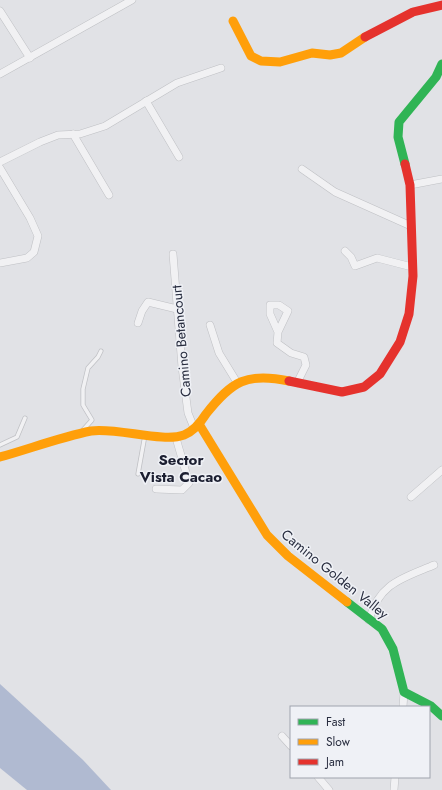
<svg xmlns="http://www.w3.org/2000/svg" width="442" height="790" font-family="Jost,sans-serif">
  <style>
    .water { fill: #b0bad1 }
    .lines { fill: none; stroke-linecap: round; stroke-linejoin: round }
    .lane-casing { stroke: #bfc0c4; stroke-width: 5 }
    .street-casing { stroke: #bfc0c4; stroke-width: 8 }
    .lane { stroke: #f1f1f3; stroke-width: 3.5 }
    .street { stroke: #f1f1f3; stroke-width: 7 }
    .fast { stroke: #30b455; stroke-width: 9 }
    .slow { stroke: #ff9f0a; stroke-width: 9 }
    .jam { stroke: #e5322d; stroke-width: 9 }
    .labels { text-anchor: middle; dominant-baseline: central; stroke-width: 3; stroke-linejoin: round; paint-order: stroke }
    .street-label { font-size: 14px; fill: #282d3f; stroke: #eff1f6 }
    .neighbourhood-label { font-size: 15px; font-weight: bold; fill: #1b1e30; stroke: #eff1f6 }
  </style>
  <rect width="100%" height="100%" fill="#e1e2e6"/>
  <polygon class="water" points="0,684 83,760 111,790 27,790 0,768"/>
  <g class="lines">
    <defs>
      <g id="lane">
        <polyline points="83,430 92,420 83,405 83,389 88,368 98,357 101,351"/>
        <polyline points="0,445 17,437 25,418"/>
        <polyline points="138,474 145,435"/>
      </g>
      <g id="street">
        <polyline points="0,11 30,58"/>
        <polyline points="0,74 132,0"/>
        <polyline points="146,101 179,157"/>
        <polyline points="73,134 109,195"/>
        <polyline points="0,162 40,142 58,135 80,134 105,126 177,83 221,68"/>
        <polyline points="0,168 30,218 38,236 34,252 27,258 0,263"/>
        <polyline points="302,169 335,192 411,226"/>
        <polyline points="410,185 442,179"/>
        <polyline points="345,251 351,257 355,266 377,258 412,267"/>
        <polyline points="173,254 182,367 188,413 194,428"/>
        <polyline points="138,323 142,311 148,302 177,309"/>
        <polyline points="210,325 219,353 238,384"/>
        <polyline points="278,332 270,314 270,305 279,305 288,311 278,332 277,343 291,353 304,357 306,365 297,383"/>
        <polyline points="156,489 182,490 189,483 176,438"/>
        <polyline points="411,497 442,470"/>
        <path d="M 369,620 C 379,583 403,578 434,565"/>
        <polyline points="403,707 404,692"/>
        <polyline points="282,736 291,746"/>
        <polyline points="318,777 329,790"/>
        <polyline points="394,790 395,777"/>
      </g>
    </defs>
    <use href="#lane" class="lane-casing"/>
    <use href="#street" class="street-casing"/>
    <use href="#lane" class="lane"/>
    <use href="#street" class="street"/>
    <g class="fast">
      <polyline points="405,164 398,137 399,122 436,77 442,64"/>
      <polyline points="347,602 382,629 393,649 404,692 431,706 442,716"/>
    </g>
    <g class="slow">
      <polyline points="233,21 251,56 261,61 280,62 312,53 330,55 341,53 365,37"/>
      <polyline points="199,424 267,535 288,556 347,602"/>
      <path d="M 0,457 C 29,449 61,437 91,431 C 116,427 163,443 184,435 C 194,431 201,422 206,414 C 232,381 247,372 289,381"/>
    </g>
    <g class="jam">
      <polyline points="365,37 413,12 442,5"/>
      <polyline points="289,381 342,392 364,387 380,374 400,342 409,314 413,276 410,185 405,164"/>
    </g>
  </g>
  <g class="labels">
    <g class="street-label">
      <text transform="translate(181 341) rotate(-95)">Camino Betancourt</text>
      <text transform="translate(335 574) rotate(39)">Camino Golden Valley</text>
    </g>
    <g class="neighbourhood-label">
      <text x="181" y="460">Sector<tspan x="181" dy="17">Vista Cacao</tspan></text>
    </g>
  </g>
  <rect x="290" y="706" width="140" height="72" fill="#eff1f6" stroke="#9fa3ad"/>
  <rect x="298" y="719" width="20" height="6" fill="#30b455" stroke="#9fa3ad"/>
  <text x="326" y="726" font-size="12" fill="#282d3f">Fast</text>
  <rect x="298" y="739" width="20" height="6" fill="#ff9f0a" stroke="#9fa3ad"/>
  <text x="326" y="746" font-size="12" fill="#282d3f">Slow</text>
  <rect x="298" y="759" width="20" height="6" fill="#e5322d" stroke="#9fa3ad"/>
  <text x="326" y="766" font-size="12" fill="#282d3f">Jam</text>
</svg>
